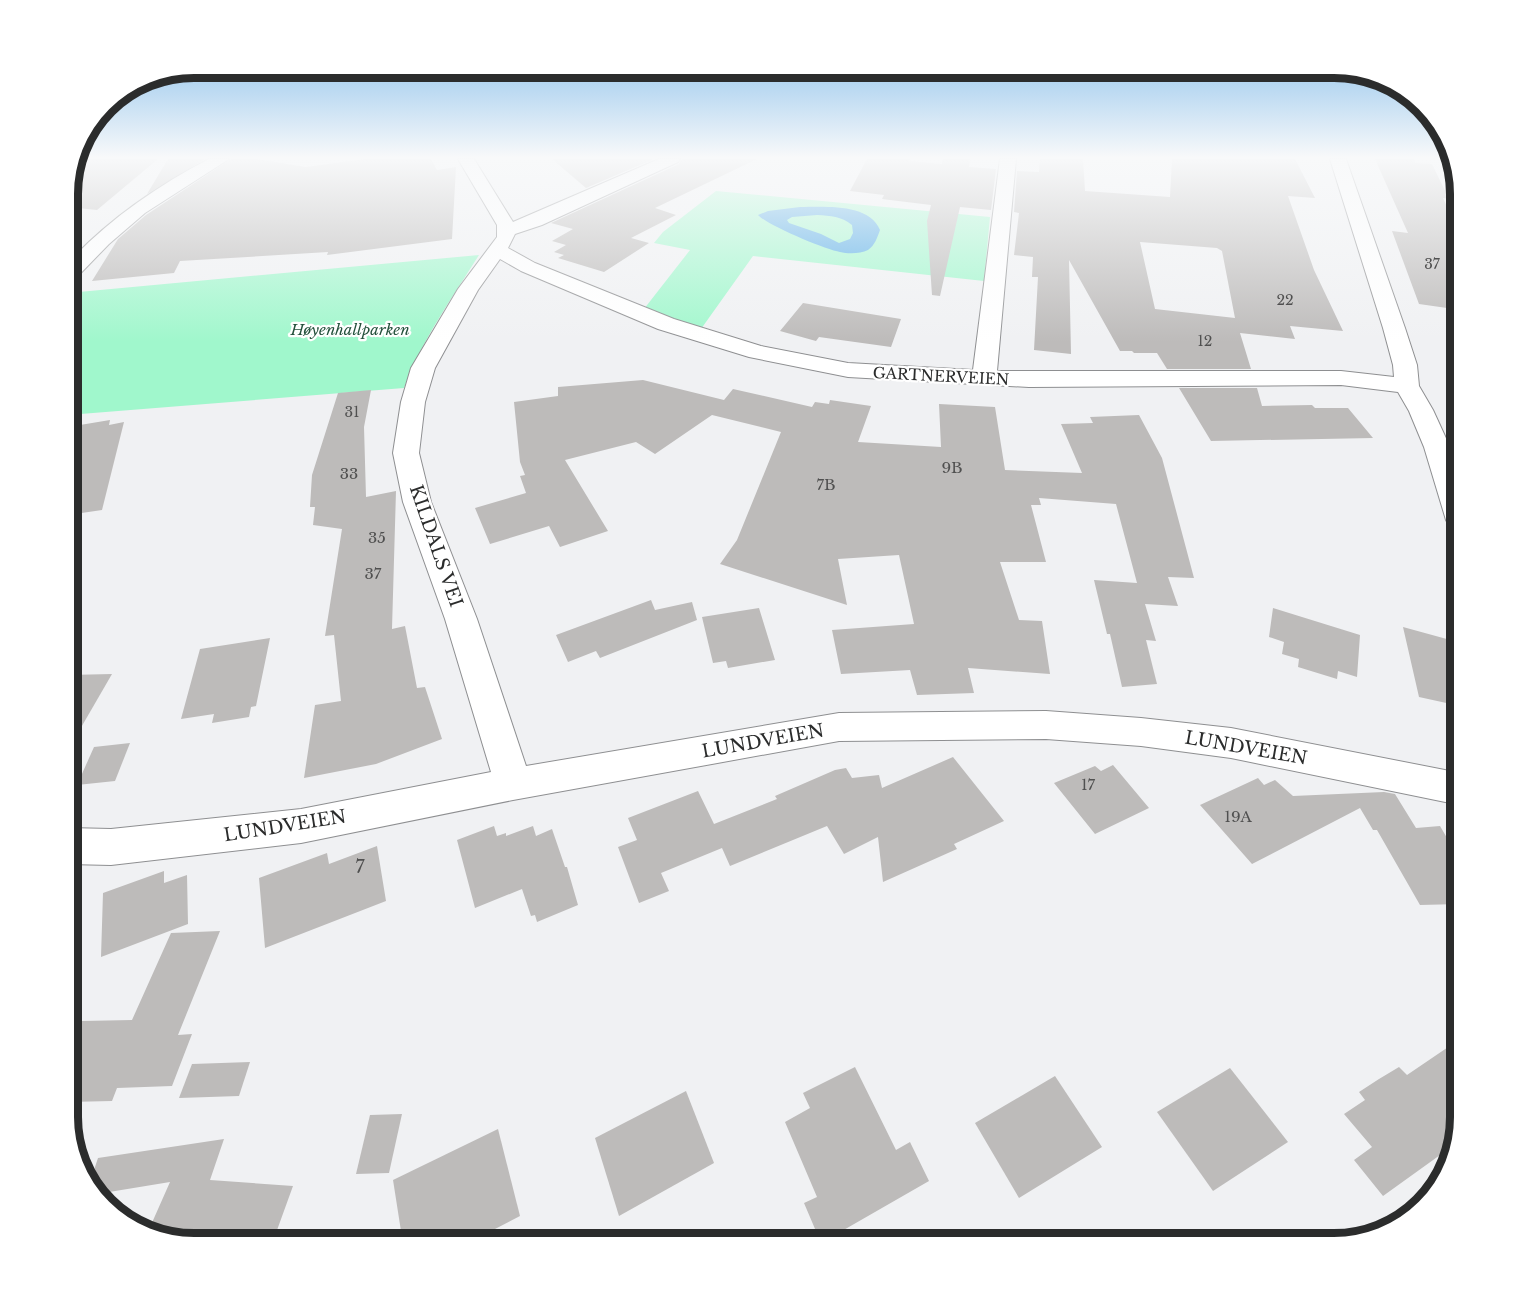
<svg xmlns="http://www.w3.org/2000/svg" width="1528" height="1311" font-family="'Libre Baskerville',serif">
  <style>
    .green { fill: #a0f7cc }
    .water { fill: #50aae5; fill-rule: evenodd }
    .building { fill: #bdbbba; fill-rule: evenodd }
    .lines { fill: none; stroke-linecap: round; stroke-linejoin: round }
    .minor-casing { stroke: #8e8f91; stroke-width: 2 }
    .minor { fill: #fff; fill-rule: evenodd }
    .labels { text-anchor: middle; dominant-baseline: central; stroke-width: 4.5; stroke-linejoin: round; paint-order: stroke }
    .far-number-label { font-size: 14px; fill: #505050 }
    .far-park-label { font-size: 15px; font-style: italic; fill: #24513c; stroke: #fff }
    .far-street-label { font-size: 15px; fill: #2b2c2c; stroke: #fff }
    .number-label { font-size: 15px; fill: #505050 }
    .street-label { font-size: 18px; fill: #2b2c2c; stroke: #fff }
    .near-number-label { font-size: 18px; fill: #505050 }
    .rim { fill: none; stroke: #2b2c2c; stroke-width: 8 }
  </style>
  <rect width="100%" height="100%" fill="#f0f1f3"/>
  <g class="green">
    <polygon points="716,191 990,217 984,281 753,256 701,329 644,309 690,250 654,243 663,232"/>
    <path d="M 479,255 C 452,298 422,340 404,388 L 68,415 L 68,293 Z"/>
  </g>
  <path class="water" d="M 800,207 C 824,207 869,203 880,230 C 877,238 875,245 868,250 C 860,254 848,254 840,252 C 826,250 767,225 758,215 L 768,211 ZM 817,215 C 831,216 841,216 852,225 L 853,233 L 850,239 L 839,243 L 821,234 L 789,223 L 787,220 L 792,217 Z"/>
  <g class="building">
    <polygon points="75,159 158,159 97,210 68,207 68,185"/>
    <polygon points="168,159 205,159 147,194"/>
    <polygon points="231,159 257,159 306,167 365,159 431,159 437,170 456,167 452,239 327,255 328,252 180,261 174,273 92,281 118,239 146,215"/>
    <polygon points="552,159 654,159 586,188"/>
    <polygon points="682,159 757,159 655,208 676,215 631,238 649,243 604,272 558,258 564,255 554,252 566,245 552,241 573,229 551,223 679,164"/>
    <polygon points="867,159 910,159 909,161 942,164 943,159 970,159 969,167 996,169 991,210 960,207 940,296 932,295 927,221 931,205 882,199 884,195 850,191"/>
    <path d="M 1040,159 L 1083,159 L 1085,191 L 1170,197 L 1172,159 L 1295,159 L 1315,198 L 1288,196 L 1314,270 L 1343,331 L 1290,326 L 1295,339 L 1240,333 L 1251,369 L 1167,369 L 1157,353 L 1134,353 L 1132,351 L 1120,351 L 1069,260 L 1071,354 L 1034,350 L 1038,277 L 1032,277 L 1033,257 L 1014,255 L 1019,213 L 1014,212 L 1017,171 L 1039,172 ZM 1140,242 L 1217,248 L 1222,251 L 1235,318 L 1155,309 Z"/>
    <polygon points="1375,159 1414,159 1415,163 1432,164 1449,199 1443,198 1457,229 1447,228 1461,254 1461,310 1419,304 1392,231 1408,233"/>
    <polygon points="803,303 901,319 891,347 819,337 816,341 780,331"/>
    <polygon points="643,380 724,400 733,389 812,407 815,402 829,404 830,400 871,406 858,442 941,447 939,404 995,407 1005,470 1082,473 1061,424 1093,423 1090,417 1139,415 1162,458 1194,578 1168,577 1178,606 1145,604 1156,641 1146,640 1157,684 1122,687 1110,634 1107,634 1094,580 1137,583 1116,504 1039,498 1041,505 1031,505 1046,562 1000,562 1019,620 1042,621 1050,674 968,668 974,693 917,695 910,670 841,674 832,630 914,624 899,555 838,559 847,605 720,564 737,540 781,432 712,415 655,454 636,442 565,460 608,531 560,547 549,526 490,544 475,508 526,493 520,476 525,475 520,462 514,402 558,396 558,387"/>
    <polygon points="1179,388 1257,388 1262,406 1312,405 1315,408 1348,408 1373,438 1211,441"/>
    <polygon points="371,390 364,427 366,497 396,491 392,629 405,626 417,688 425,687 442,739 376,764 304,778 315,705 341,701 334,635 325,636 342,529 313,525 315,507 310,507 312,475 338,393"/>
    <polygon points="110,420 109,425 124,422 102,510 68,515 68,427"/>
    <polygon points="651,600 655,610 692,602 697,620 600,658 596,651 568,662 556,635"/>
    <polygon points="759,608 775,660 728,668 726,661 713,663 702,617"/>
    <polygon points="1273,608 1360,635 1357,677 1338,671 1337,679 1298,667 1299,659 1282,654 1284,642 1269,637"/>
    <polygon points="1403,627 1454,641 1457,674 1460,675 1460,706 1419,697"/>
    <polygon points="270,638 256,706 251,707 249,717 212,723 214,714 181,719 200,649"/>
    <polygon points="112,674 68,750 68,675"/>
    <polygon points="130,743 115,781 77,785 94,747"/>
    <polygon points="953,757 1004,821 954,844 957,849 883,882 878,837 844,854 827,826 730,866 722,848 661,873 669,891 639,903 618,847 637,840 628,818 698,791 714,824 777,799 775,796 835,770 846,768 852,778 879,775 882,788"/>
    <polygon points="1113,765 1149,808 1095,834 1054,783 1095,766 1101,771"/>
    <polygon points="1258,778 1264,785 1275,780 1293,796 1384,792 1395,794 1416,828 1440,826 1460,860 1460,904 1420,905 1377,830 1373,830 1360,808 1252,864 1200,805"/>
    <polygon points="494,826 497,836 506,833 506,836 533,826 536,836 552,829 565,867 567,867 578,905 537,922 535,915 531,916 522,889 475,908 457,840"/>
    <polygon points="377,846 386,901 265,948 259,878 327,853 329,864"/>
    <polygon points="164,871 164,883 187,875 188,924 101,957 103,893"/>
    <polygon points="220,931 178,1035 192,1034 172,1086 117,1088 112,1101 68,1102 68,1028 80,1028 82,1021 132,1020 171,933"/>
    <polygon points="1460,1039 1460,1118 1454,1150 1447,1150 1383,1196 1354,1160 1372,1147 1344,1114 1365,1100 1359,1092 1379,1079 1399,1067 1407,1075"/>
    <polygon points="250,1062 239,1096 179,1098 192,1064"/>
    <polygon points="855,1067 896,1150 910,1142 929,1181 821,1243 804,1203 817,1197 785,1122 810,1108 803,1093"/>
    <polygon points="1230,1068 1288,1142 1213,1191 1157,1112"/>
    <polygon points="1055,1076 1102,1147 1019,1198 975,1123"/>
    <polygon points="686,1091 714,1163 619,1216 595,1138"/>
    <polygon points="402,1114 389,1173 356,1174 370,1115"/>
    <polygon points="498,1129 520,1216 466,1244 403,1244 393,1180"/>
    <polygon points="224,1139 210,1180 293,1186 272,1244 193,1244 147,1234 170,1182 97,1194 89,1185 98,1158"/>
  </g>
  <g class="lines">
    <defs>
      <g id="minor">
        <path d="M 209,159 L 229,159 L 145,213 L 109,244 L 75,279 L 68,281 L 68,263 C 108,220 157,186 209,159 Z"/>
        <polygon points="458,159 474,159 513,222 659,159 680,159 678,162 542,225 515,234 508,248 535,263 674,319 761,346 848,363 973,370 1000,159 1016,159 997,371 1341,371 1394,377 1393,365 1383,328 1330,159 1346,159 1405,328 1417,365 1419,386 1433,410 1450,447 1460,479 1460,529 1450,527 1446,520 1424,447 1409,411 1398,392 1341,385 1029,387 848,377 749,357 658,329 521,271 500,259 478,290 435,368 425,402 419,453 431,502 477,619 526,766 839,713 1046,711 1141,718 1231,728 1460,773 1460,805 1231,758 1141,746 1046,739 839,741 513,800 301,843 111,865 68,864 68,828 111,829 301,809 491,772 445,619 403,502 393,453 401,402 411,368 458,289 497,237 497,225"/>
      </g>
    </defs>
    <use href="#minor" class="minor-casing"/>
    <use href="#minor" class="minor"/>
  </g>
  <linearGradient id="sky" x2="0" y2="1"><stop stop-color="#6bb0e7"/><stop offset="0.46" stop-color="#f8f9fa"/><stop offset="1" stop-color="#f8f9fa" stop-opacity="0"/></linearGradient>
  <rect width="1528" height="342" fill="url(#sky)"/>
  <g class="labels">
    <g class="far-number-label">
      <text x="1432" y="264">37</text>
      <text x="1285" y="300">22</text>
      <text x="1205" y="341">12</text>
      <text x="352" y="412">31</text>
    </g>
    <g class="far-park-label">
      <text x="350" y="329">Høyenhallparken</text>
    </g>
    <g class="far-street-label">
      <text transform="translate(941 376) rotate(3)">GARTNERVEIEN</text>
    </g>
    <g class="number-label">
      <text x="952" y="467">9B</text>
      <text x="349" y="473">33</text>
      <text x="826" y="484">7B</text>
      <text x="377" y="537">35</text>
      <text x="373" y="573">37</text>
      <text x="1088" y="784">17</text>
      <text x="1238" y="816">19A</text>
    </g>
    <g class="street-label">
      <text transform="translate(436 546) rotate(71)">KILDALS VEI</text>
      <text transform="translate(763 741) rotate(-10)">LUNDVEIEN</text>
      <text transform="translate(1246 748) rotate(10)">LUNDVEIEN</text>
      <text transform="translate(285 826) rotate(-9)">LUNDVEIEN</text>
    </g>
    <g class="near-number-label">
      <text x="360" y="867">7</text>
    </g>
  </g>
  <path d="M0 0H1528V1311H0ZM194 78H1334A116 116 0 0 1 1450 194V1117A116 116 0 0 1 1334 1233H194A116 116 0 0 1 78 1117V194A116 116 0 0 1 194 78Z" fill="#fff" fill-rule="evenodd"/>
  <path class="rim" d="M194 78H1334A116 116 0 0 1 1450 194V1117A116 116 0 0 1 1334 1233H194A116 116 0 0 1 78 1117V194A116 116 0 0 1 194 78Z"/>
</svg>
